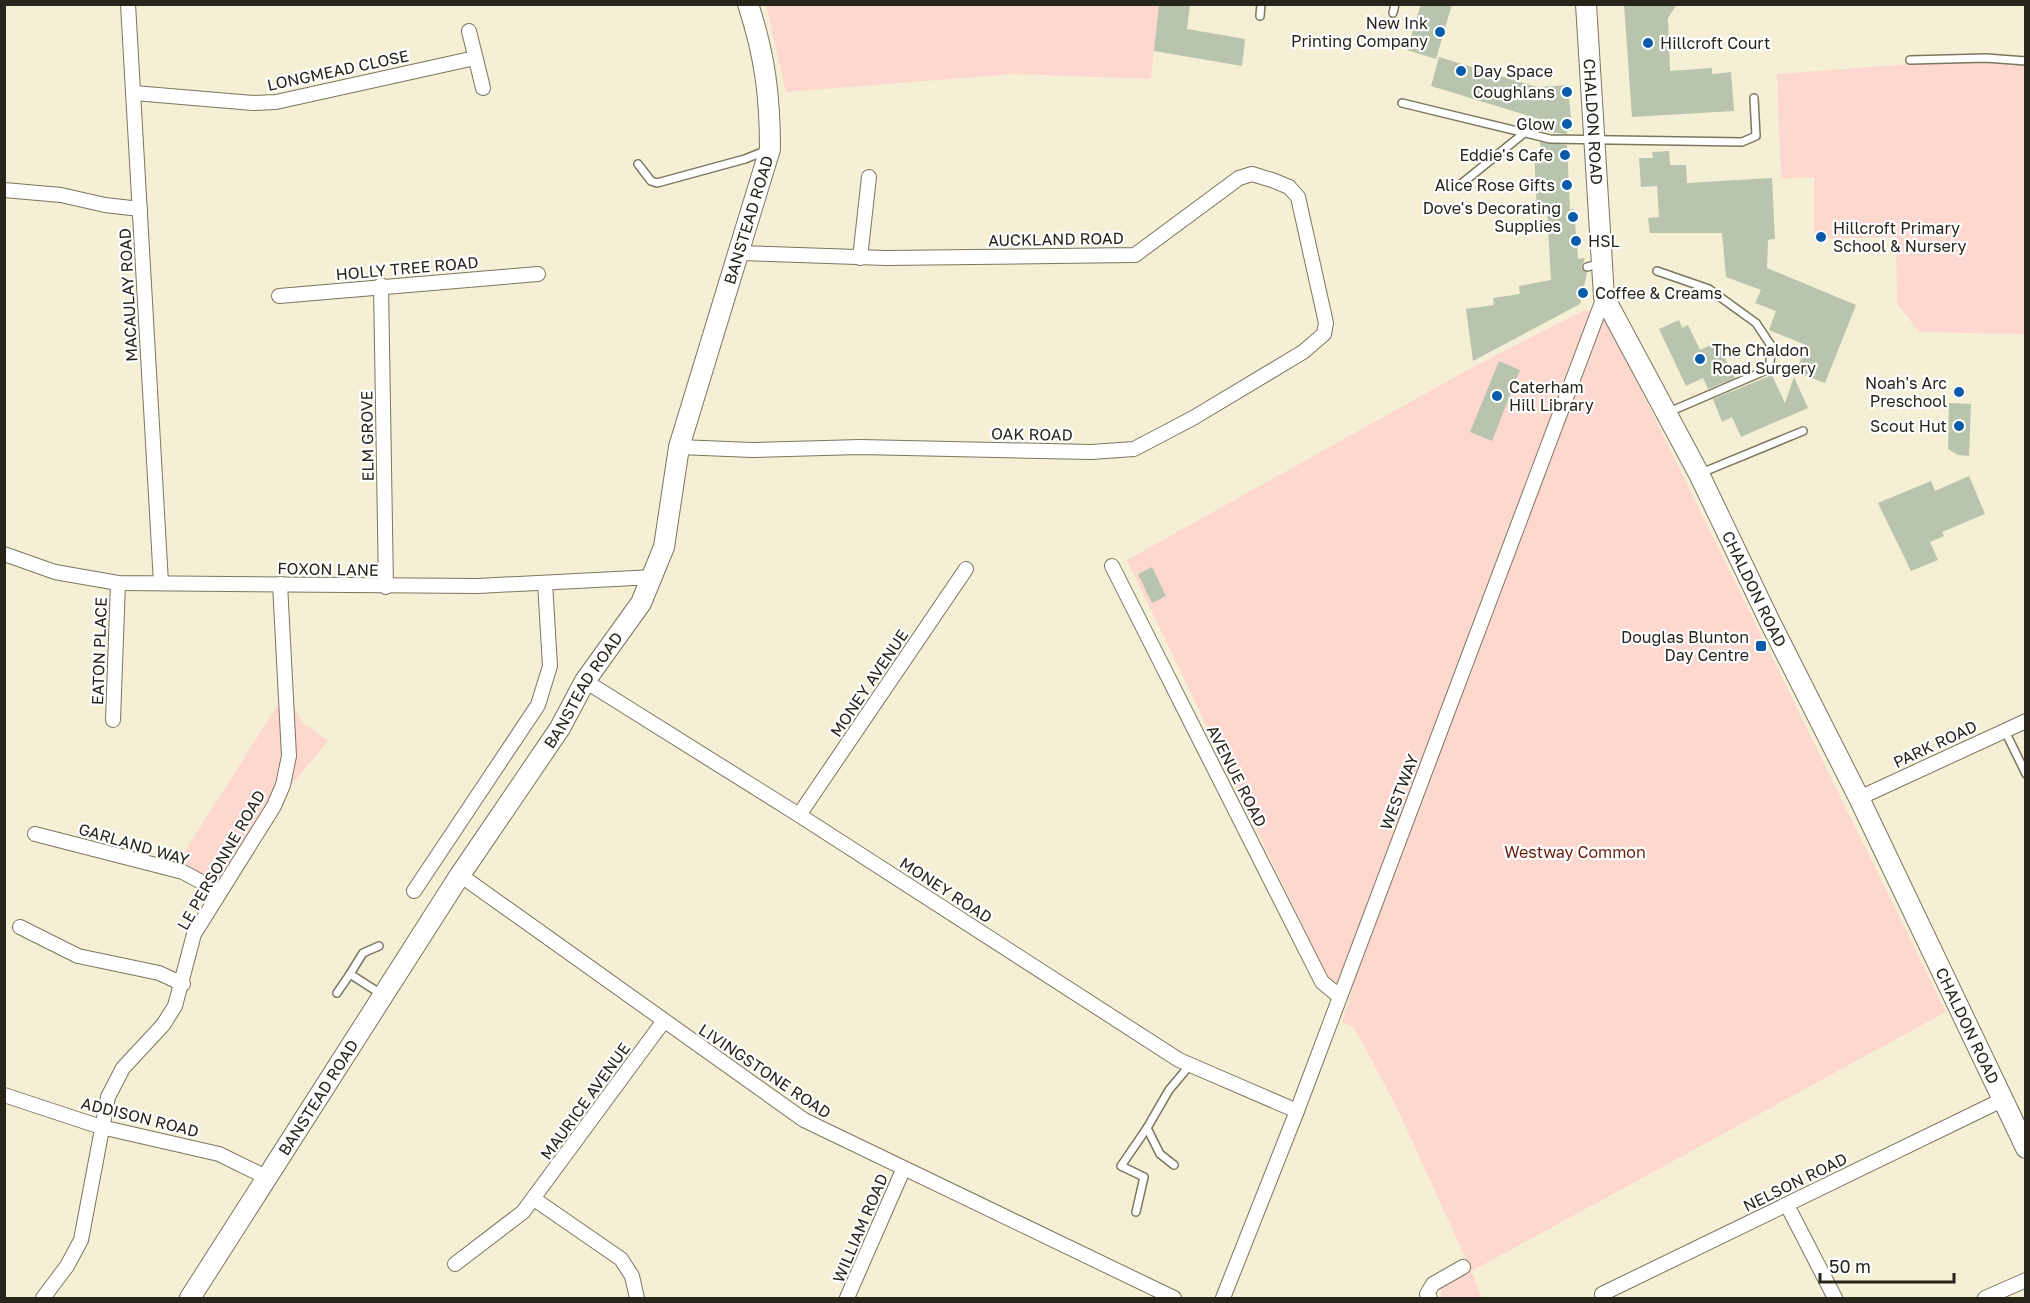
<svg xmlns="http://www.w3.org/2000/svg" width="2030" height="1303" font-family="'Golos Text',sans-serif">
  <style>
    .green { fill: #fed7ce }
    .building { fill: #b8c4ac }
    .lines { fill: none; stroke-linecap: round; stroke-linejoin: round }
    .lane-casing { stroke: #7b765e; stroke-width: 10 }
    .street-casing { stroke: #7b765e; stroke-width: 16 }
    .secondary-casing { stroke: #7b765e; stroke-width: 22 }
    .lane { stroke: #fff; stroke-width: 7 }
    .street { stroke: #fff; stroke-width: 14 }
    .secondary { stroke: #fff; stroke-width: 20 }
    .poi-dot { fill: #0a5caa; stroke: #fff; stroke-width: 2 }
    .labels { text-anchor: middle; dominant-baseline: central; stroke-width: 4.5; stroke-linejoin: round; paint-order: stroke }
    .poi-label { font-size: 16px; fill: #26241b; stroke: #fff; text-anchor: end }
    .street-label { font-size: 16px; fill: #26241b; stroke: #fff }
    .park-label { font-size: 16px; fill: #691f0e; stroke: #fff }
  </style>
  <rect width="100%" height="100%" fill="#f5efd5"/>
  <g class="green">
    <polygon points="766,5 766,4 1159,5 1151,79 1013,74 786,92"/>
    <polygon points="2025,61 2025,334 1919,332 1897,303 1896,237 1814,239 1814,177 1781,179 1777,74 1923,63"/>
    <path d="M 1585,310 L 1606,319 L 1946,1012 L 1472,1271 L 1481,1298 L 1441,1298 C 1437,1282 1460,1277 1471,1270 L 1397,1108 L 1354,1027 L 1342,1022 L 1352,992 L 1328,978 L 1127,560 L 1473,367 Z"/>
    <polygon points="286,692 302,722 328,741 274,806 220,892 173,870"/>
  </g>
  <g class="building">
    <polygon points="1159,4 1190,4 1187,29 1245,39 1242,66 1154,51"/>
    <polygon points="1421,4 1452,4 1436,59 1407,50"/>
    <polygon points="1624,4 1677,4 1668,18 1670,71 1712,68 1712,74 1731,72 1734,111 1632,117"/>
    <polygon points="1439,57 1537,87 1568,85 1572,130 1567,131 1567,134 1540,131 1539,119 1431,86"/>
    <polygon points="1540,142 1567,145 1570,210 1574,209 1578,259 1585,258 1581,268 1587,273 1580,304 1473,361 1466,309 1494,305 1493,298 1520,294 1519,286 1551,280 1547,211 1537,212 1534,150 1541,150"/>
    <polygon points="1669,151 1670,165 1686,165 1687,183 1772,178 1775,239 1768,240 1767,268 1856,305 1825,383 1796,372 1806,345 1769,330 1776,311 1755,303 1761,290 1726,277 1722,233 1650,233 1648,218 1659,217 1657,186 1641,187 1639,158 1653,158 1652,152"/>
    <polygon points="1679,320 1682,328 1688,325 1700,350 1717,342 1735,378 1708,389 1703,378 1686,386 1659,329"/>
    <polygon points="1499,361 1520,370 1492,441 1470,432"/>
    <polygon points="1772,375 1785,403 1794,377 1808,408 1741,437 1732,417 1722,422 1713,399"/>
    <polygon points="1949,403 1971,404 1969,456 1958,455 1948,449"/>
    <polygon points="1969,476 1985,514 1942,532 1944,536 1930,542 1938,560 1911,571 1878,503 1931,481 1935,491"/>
    <polygon points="1152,567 1166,596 1152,603 1138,574"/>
  </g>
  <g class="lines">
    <defs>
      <g id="lane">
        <polyline points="1393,13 1395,4"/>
        <polyline points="1260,16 1261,4"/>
        <polyline points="1910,60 1986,58 2026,61"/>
        <polyline points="1402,103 1550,139 1742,142 1756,136 1754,98"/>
        <polyline points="638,164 651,181 657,183 745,159 765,151"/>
        <polyline points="1461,184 1523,134"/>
        <polyline points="1587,267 1599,264"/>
        <polyline points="1657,271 1709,289 1756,323 1772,347 1769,369 1669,412"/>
        <polyline points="1701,473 1803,431"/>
        <polyline points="2005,731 2026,774"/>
        <polyline points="350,974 363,953 379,946"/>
        <polyline points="337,993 350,974 381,994"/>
        <polyline points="1174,1165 1160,1154 1147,1128 1169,1090 1190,1065"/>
        <polyline points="1136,1212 1144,1177 1121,1166 1147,1128"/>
      </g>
      <g id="street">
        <polyline points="128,4 161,583"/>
        <polyline points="469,31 483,88"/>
        <polyline points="134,93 253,103 276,102 475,58"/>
        <polyline points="4,190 61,195 105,205 140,209"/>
        <polyline points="860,258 869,177"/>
        <polyline points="381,285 386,587"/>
        <polyline points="279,296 538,274"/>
        <polyline points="679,447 752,450 860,447 1091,452 1134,449 1193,418 1303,352 1324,334 1326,323 1298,197 1289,187 1272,180 1252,174 1239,178 1135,255 886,258 740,253"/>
        <polyline points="4,554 55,572 118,583 478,586 654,577"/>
        <polyline points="1112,566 1322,982 1339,996"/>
        <polyline points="585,681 799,815 1179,1060 1297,1111"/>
        <polyline points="113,720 118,583"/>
        <polyline points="1859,798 2026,721"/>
        <polyline points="799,815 966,569"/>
        <polyline points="35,834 183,872 220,892"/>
        <polyline points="460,875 804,1120 1174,1298"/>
        <polyline points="414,891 538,705 550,666 545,583"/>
        <polyline points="20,927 78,956 159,973 183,984"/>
        <polyline points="4,1095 101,1127 219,1154 266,1177"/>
        <polyline points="534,1199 621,1259 632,1276 637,1298"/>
        <polyline points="1787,1205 1835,1298"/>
        <polyline points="455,1264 523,1212 663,1022"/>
        <polyline points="1602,1294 2002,1100"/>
        <polyline points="43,1298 67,1266 81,1240 108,1097 123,1068 163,1025 175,1006 194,934 274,806 283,785 289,756 280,584"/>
        <polyline points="847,1298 903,1170"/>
        <polyline points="1223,1298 1297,1111 1604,297"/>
        <polyline points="1430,1298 1427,1294 1433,1284 1463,1267"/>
        <polyline points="1985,1298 2026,1280"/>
      </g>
      <g id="secondary">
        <path id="s1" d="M 1586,4 L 1604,297 L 1699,474 L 1770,622 L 1859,798 L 2026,1148"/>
        <path id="s2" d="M 190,1298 L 460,875 L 560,728 L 585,681 L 641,603 L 664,547 L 679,447 L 770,149 C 770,96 765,56 748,4"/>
      </g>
    </defs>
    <use href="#lane" class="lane-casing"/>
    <use href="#street" class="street-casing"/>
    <use href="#secondary" class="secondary-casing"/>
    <use href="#lane" class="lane"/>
    <use href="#street" class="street"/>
    <use href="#secondary" class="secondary"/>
  </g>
  <g class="poi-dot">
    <circle cx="1440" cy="32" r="6"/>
    <circle cx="1648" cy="43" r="6"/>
    <circle cx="1461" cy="71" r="6"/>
    <circle cx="1567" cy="92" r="6"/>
    <circle cx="1567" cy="124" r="6"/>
    <circle cx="1565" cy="155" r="6"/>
    <circle cx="1567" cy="185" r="6"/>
    <circle cx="1573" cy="217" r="6"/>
    <circle cx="1821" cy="237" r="6"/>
    <circle cx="1576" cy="241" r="6"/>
    <circle cx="1583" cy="293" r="6"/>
    <circle cx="1700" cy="359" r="6"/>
    <circle cx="1959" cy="392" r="6"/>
    <circle cx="1497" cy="396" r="6"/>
    <circle cx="1959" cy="426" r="6"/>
    <rect x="1755" y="640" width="12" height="12" rx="3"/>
  </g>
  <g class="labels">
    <g class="poi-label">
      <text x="1428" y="23">New Ink<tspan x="1428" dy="18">Printing Company</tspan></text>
      <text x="1660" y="43" text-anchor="start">Hillcroft Court</text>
      <text x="1473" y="71" text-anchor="start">Day Space</text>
      <text x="1555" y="92">Coughlans</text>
      <text x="1555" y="124">Glow</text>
      <text x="1553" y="155">Eddie's Cafe</text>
      <text x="1555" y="185">Alice Rose Gifts</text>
      <text x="1561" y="208">Dove's Decorating<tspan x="1561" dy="18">Supplies</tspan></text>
      <text x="1833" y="228" text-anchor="start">Hillcroft Primary<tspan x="1833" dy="18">School &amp; Nursery</tspan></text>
      <text x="1588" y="241" text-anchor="start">HSL</text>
      <text x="1595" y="293" text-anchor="start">Coffee &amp; Creams</text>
      <text x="1712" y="350" text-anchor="start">The Chaldon<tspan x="1712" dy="18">Road Surgery</tspan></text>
      <text x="1947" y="383">Noah's Arc<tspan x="1947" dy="18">Preschool</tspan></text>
      <text x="1509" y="387" text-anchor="start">Caterham<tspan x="1509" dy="18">Hill Library</tspan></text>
      <text x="1947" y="426">Scout Hut</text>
      <text x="1749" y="637">Douglas Blunton<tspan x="1749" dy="18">Day Centre</tspan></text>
    </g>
    <g class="street-label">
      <text transform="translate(338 70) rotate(-12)">LONGMEAD CLOSE</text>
      <text stroke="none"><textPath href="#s1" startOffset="118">CHALDON ROAD</textPath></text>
      <text stroke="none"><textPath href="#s2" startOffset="1228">BANSTEAD ROAD</textPath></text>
      <text transform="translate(1056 239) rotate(-1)">AUCKLAND ROAD</text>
      <text transform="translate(407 268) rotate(-5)">HOLLY TREE ROAD</text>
      <text transform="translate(128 295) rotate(-93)">MACAULAY ROAD</text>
      <text transform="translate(1032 434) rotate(1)">OAK ROAD</text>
      <text transform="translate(367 436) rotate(-91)">ELM GROVE</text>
      <text transform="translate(328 569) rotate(1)">FOXON LANE</text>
      <text stroke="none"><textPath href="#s1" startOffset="622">CHALDON ROAD</textPath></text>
      <text transform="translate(99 651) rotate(-88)">EATON PLACE</text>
      <text transform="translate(869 683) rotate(-56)">MONEY AVENUE</text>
      <text stroke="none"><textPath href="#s2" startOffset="724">BANSTEAD ROAD</textPath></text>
      <text transform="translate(1935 744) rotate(-25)">PARK ROAD</text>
      <text transform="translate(1237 776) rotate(63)">AVENUE ROAD</text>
      <text transform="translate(1399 792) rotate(-69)">WESTWAY</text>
      <text transform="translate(134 844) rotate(16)">GARLAND WAY</text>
      <text transform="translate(221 860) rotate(-60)">LE PERSONNE ROAD</text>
      <text transform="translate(946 890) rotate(33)">MONEY ROAD</text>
      <text stroke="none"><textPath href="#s1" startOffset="1108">CHALDON ROAD</textPath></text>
      <text transform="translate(765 1071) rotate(34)">LIVINGSTONE ROAD</text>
      <text stroke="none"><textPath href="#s2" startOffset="238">BANSTEAD ROAD</textPath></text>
      <text transform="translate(585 1101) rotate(-54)">MAURICE AVENUE</text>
      <text transform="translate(140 1117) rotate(14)">ADDISON ROAD</text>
      <text transform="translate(1795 1182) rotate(-26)">NELSON ROAD</text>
      <text transform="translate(860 1228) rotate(-67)">WILLIAM ROAD</text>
    </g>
    <g class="park-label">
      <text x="1575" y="852">Westway Common</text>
    </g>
  </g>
  <rect width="2030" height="1303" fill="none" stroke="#26241b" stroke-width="12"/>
  <path d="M1820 1273v9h134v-9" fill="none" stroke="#26241b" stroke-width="3"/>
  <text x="1829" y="1273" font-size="18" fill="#26241b" stroke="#ffffff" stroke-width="4.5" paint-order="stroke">50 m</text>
</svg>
